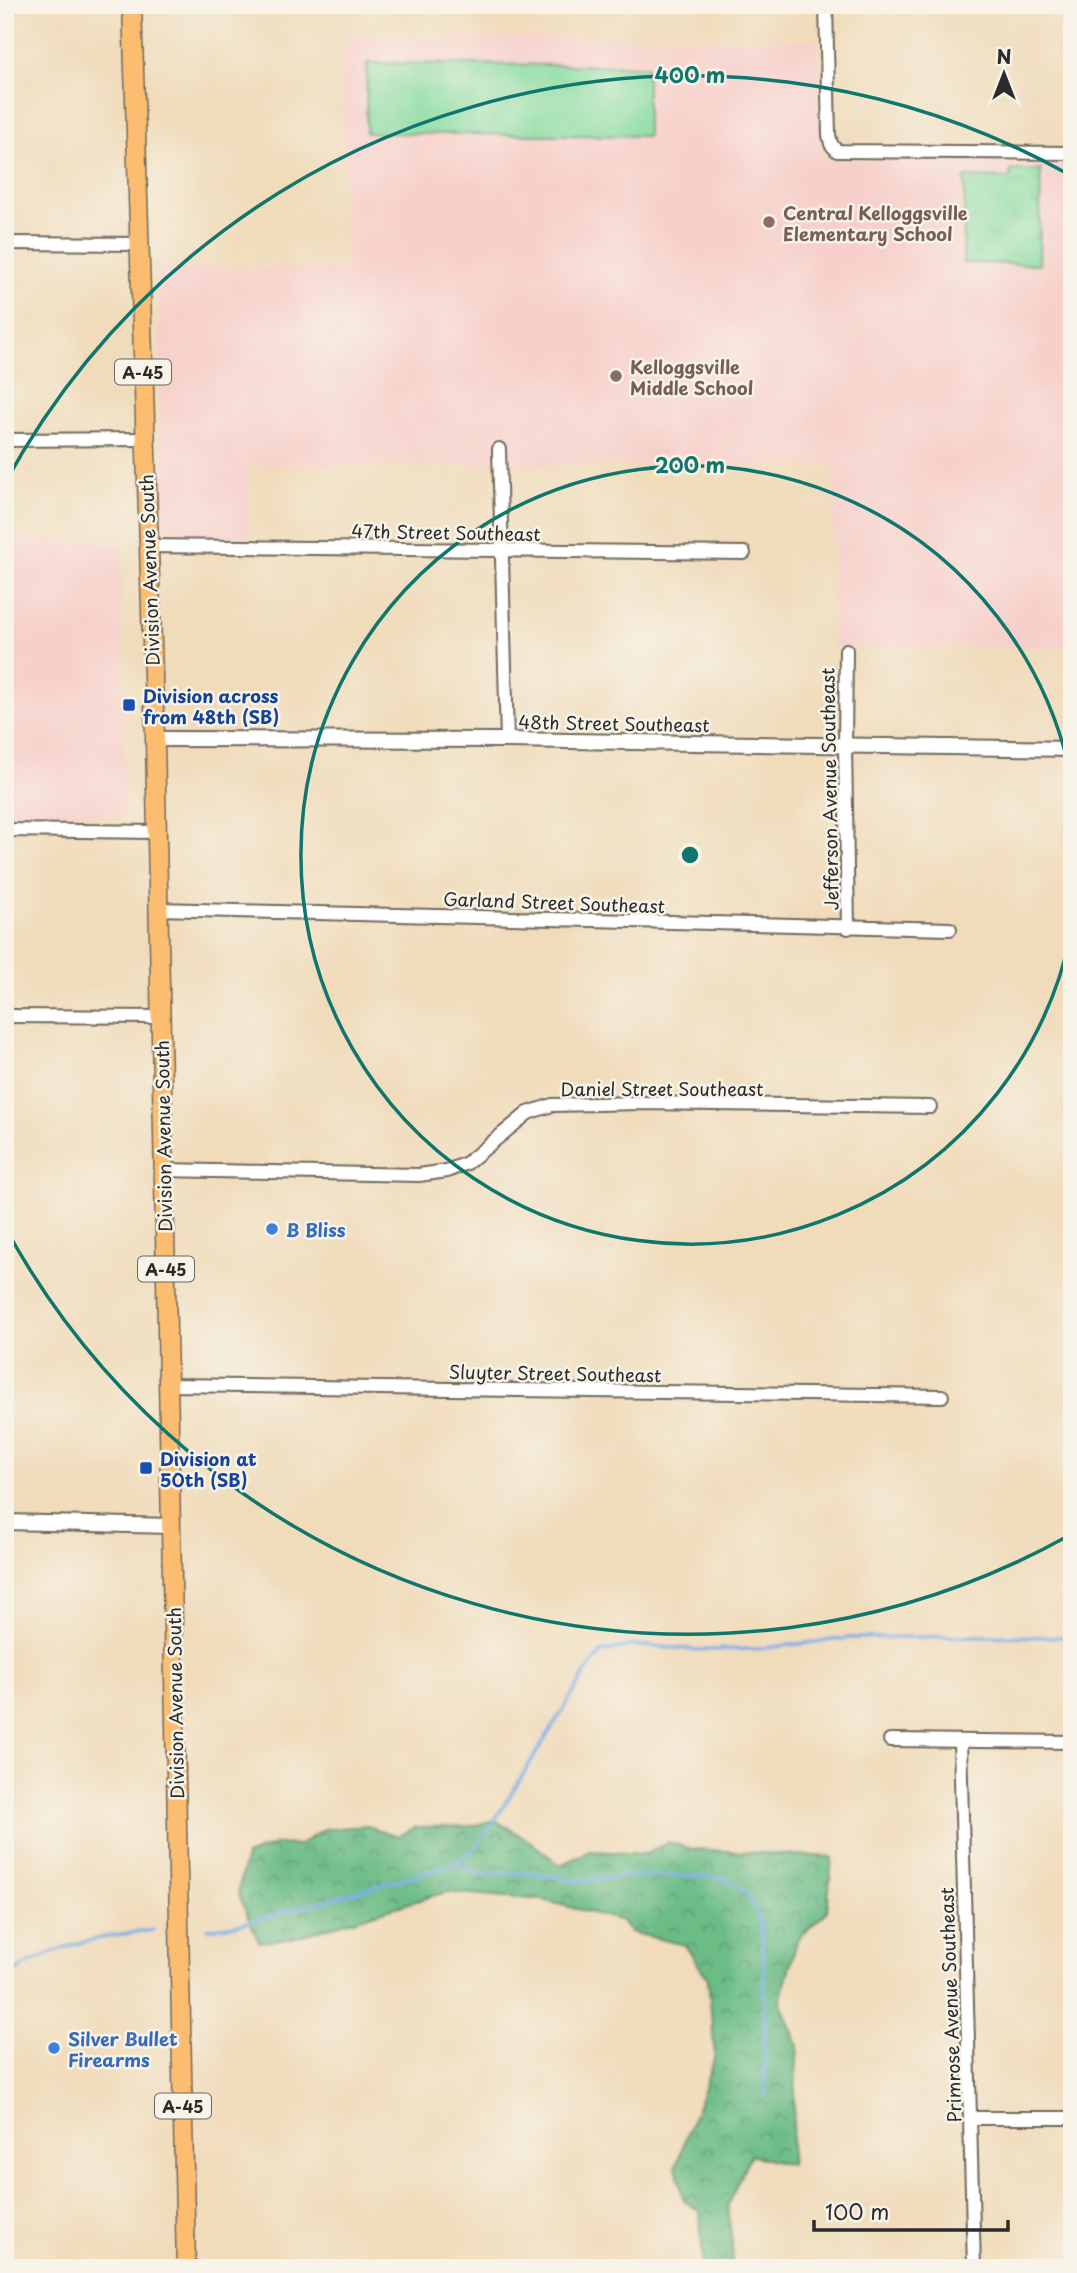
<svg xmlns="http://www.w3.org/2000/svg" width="1077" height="2273" font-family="'Playpen Sans',sans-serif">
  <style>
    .built { fill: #f7d0cb }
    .grass { fill: #86dca0; stroke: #588466; stroke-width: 2 }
    .forest { fill: url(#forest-crowns); stroke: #4c7458; stroke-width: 2 }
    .park { fill: url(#park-tufts); stroke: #588466; stroke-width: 2 }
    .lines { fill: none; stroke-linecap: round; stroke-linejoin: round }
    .stream { stroke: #7aace6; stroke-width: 3.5 }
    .minor-casing { stroke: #70695d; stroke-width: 16 }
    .tertiary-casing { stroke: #70695d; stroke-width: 18 }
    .primary-casing { stroke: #70695d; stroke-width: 21 }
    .minor { stroke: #fff; stroke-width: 12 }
    .tertiary { stroke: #fff; stroke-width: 14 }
    .primary { stroke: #fcbd6f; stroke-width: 18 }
    .ring { fill: none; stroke: #0f766e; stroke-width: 3.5 }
    .education-dot { fill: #8d6e63; stroke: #f7f3e8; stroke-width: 2.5 }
    .transit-dot { fill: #1a4fb4; stroke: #f7f3e8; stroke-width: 2.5 }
    .shop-dot { fill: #3f7fe0; stroke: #f7f3e8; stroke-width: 2.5 }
    .labels { text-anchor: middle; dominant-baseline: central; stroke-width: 5; stroke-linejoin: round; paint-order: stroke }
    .shield { fill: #f7f3e8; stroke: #686764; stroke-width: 2 }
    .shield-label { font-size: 16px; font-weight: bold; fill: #2b2b2b }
    .education-label { font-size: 18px; font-weight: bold; fill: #785e54; stroke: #f7f3e8; text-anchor: start }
    .street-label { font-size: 18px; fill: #2b2b2b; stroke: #f7f3e8 }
    .transit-label { font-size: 18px; font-weight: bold; fill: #164399; stroke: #f7f3e8; text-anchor: start }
    .shop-label { font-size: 18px; font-weight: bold; fill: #366cbe; stroke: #f7f3e8; text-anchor: start }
    .centre { fill: #0f766e; stroke: #f7f3e8; stroke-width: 3.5 }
    .ring-label { font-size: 21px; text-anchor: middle; font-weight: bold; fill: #0f766e; stroke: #f7f3e8; stroke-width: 5; stroke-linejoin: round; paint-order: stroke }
  </style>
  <defs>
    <pattern id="forest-crowns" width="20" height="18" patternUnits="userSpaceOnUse" patternTransform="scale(1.75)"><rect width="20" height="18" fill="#6cbc86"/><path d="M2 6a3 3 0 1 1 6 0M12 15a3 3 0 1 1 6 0" fill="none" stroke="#59996e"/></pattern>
    <pattern id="park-tufts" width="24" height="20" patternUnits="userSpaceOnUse" patternTransform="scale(1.75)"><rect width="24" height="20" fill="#86dca0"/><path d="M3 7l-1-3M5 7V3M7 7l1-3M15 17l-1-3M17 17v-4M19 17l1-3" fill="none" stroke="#74bd8a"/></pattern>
  </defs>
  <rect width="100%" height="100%" fill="#f7f3e8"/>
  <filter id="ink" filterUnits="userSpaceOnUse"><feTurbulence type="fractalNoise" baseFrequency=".0143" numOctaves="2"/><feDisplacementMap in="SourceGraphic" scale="14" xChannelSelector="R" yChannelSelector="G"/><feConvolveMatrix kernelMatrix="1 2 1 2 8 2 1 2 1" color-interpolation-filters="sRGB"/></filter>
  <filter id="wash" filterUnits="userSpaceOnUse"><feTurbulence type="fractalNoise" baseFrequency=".00686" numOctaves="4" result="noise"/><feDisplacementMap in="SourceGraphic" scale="28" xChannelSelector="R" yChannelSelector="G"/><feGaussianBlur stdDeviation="1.57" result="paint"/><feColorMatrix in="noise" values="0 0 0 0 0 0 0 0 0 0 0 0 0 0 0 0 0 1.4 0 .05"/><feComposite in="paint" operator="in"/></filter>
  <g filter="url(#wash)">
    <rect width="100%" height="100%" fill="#f0dbba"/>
    <g class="built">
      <polygon points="344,36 818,40 822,158 1072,159 1072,647 833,646 833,465 248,465 248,538 183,538 171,533 163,524 157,268 345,268"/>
      <polygon points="121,540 125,814 5,814 5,541"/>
    </g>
    <polygon class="grass" points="367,63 647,66 647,136 366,133"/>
    <polygon class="forest" points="495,1820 531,1842 560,1865 590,1851 646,1854 668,1842 691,1849 832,1857 827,1912 798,1938 780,2001 798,2046 790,2165 750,2155 728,2204 734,2268 703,2268 700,2212 684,2200 676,2166 715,2057 708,1979 685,1945 630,1932 622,1921 543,1900 446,1892 293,1938 259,1942 238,1893 246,1856 276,1844 299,1845 324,1829 367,1826 399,1836 416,1827 472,1826"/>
    <polygon class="park" points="1011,170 1041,170 1039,264 963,263 965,177 1010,178"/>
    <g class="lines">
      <g class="stream">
        <polyline points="455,1864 478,1873 532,1873 579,1881 624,1876 707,1876 729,1880 748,1895 760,1920 764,1958 765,2094"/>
        <polyline points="207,1929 241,1924 455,1864 473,1851 495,1820 586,1672 602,1652 633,1645 700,1650 755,1649 849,1638 982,1636 1072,1637"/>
        <path d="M 5,1979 C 47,1946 101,1936 153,1930"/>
      </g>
    </g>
  </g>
  <g filter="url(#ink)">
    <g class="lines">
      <defs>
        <g id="minor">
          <polyline points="826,5 829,135 831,144 837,151 1072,153"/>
          <polyline points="5,243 139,244"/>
          <polyline points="5,440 145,439"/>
          <polyline points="499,449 507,740"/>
          <polyline points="147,546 744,553"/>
          <polyline points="846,650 845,746 848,928"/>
          <polyline points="5,830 155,832"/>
          <polyline points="158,909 950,929"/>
          <polyline points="5,1016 160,1017"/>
          <polyline points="163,1170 419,1175 447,1171 467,1163 528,1113 552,1105 640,1103 930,1107"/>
          <polyline points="169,1385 942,1396"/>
          <polyline points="890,1740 1072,1742"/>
          <polyline points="960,1741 974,2268"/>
          <polyline points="970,2118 1072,2118"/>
        </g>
        <g id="tertiary">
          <polyline points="155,739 507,740 1072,749"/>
          <polyline points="5,1522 172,1526"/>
        </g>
        <polyline id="primary" points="132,5 155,739 186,2268"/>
      </defs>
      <use href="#minor" class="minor-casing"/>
      <use href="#tertiary" class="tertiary-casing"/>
      <use href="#primary" class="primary-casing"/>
      <use href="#minor" class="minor"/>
      <use href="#tertiary" class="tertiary"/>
      <use href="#primary" class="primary"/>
    </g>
  </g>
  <g class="ring">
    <path d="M1071 933A389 389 0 1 1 1071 777"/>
    <path d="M1068 1536A779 779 0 0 1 5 1227M5 483A779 779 0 0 1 1068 174"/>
  </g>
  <g class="education-dot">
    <circle cx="769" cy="222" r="7"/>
    <circle cx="616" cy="376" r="7"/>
  </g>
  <g class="transit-dot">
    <rect x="122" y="698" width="14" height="14" rx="3.5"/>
    <rect x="139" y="1461" width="14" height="14" rx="3.5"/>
  </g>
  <g class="shop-dot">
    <circle cx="272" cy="1229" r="7"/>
    <circle cx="54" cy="2048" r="7"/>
  </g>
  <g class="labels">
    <g class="shield">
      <rect x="115" y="359.5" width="56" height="25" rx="5"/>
      <rect x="138" y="1256.5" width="56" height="25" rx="5"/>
      <rect x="155" y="2093.5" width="56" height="25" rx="5"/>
    </g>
    <g class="shield-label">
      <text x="143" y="372">A-45</text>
      <text x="166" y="1269">A-45</text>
      <text x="183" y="2106">A-45</text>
    </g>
    <g class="education-label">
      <text x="783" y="212">Central Kelloggsville<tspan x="783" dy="21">Elementary School</tspan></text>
      <text x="630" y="366">Kelloggsville<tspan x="630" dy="21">Middle School</tspan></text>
    </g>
    <g class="street-label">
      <text transform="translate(446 532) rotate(1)">47th Street Southeast</text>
      <text transform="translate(149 570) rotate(-92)">Division Avenue South</text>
      <text transform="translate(614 723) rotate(1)">48th Street Southeast</text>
      <text transform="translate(829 789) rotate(-91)">Jefferson Avenue Southeast</text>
      <text transform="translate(554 902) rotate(2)">Garland Street Southeast</text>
      <text x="662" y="1088">Daniel Street Southeast</text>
      <text transform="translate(163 1136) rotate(-91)">Division Avenue South</text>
      <text transform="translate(555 1373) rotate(1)">Sluyter Street Southeast</text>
      <text transform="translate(175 1703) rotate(-91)">Division Avenue South</text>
      <text transform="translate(950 2005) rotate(-92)">Primrose Avenue Southeast</text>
    </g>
    <g class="transit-label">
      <text x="143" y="695">Division across<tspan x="143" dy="21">from 48th (SB)</tspan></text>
      <text x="160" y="1458">Division at<tspan x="160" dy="21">50th (SB)</tspan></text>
    </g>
    <g class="shop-label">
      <text x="286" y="1229">B Bliss</text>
      <text x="68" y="2038">Silver Bullet<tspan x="68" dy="21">Firearms</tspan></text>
    </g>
  </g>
  <circle cx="690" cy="855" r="10" class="centre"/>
  <g class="ring-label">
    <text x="690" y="83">400 m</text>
    <text x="690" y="473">200 m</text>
  </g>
  <rect width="1077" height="2273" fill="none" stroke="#f7f3e8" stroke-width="28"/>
  <g transform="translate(1004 74)" stroke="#f7f3e8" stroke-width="5" paint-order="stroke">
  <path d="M0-5L12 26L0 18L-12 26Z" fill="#2b2b2b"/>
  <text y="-10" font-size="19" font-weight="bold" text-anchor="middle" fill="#2b2b2b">N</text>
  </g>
  <path d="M814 2220v10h194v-10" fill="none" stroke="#2b2b2b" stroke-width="3.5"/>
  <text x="825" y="2220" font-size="21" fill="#2b2b2b" stroke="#f7f3e8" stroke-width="5" paint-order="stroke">100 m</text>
</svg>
